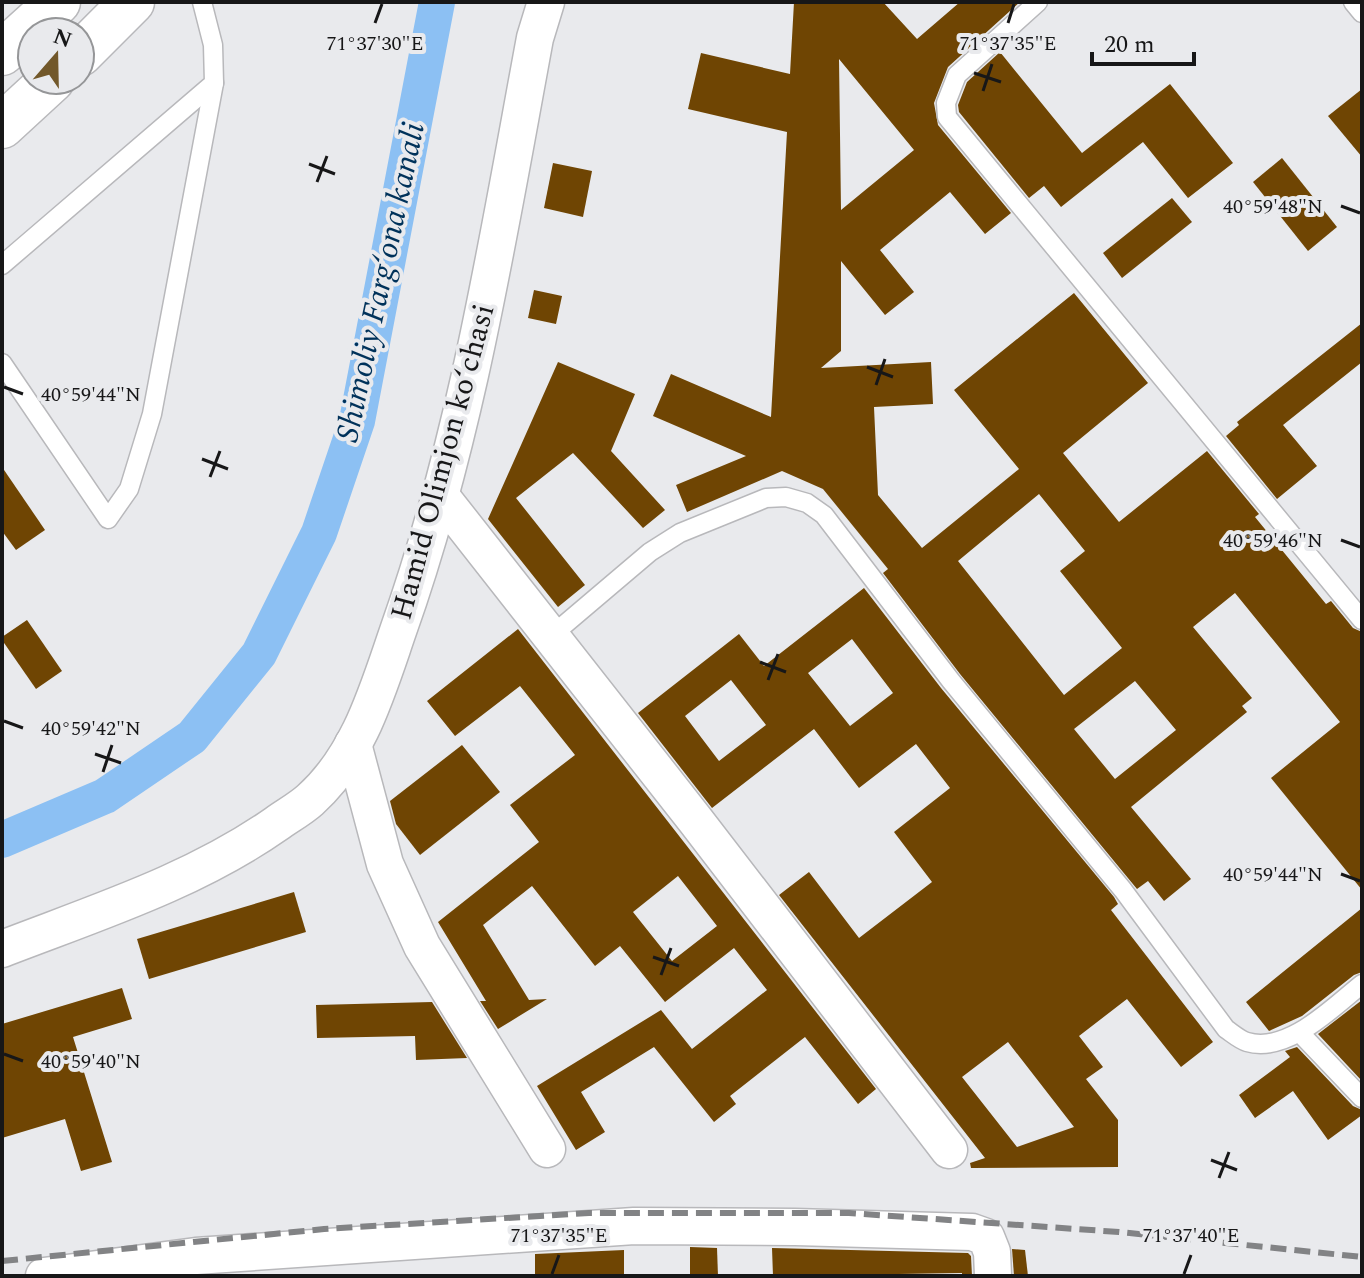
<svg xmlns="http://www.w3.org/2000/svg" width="1364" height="1278" font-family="Spectral,serif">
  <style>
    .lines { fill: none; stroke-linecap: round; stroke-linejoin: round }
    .canal { stroke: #8cc0f3; stroke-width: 36 }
    .building { fill: #6f4503; fill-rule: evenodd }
    .lane-casing { stroke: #b8b8bb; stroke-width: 21 }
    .street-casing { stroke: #b8b8bb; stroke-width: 39 }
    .primary-casing { stroke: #b8b8bb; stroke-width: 47 }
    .lane { stroke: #fff; stroke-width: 18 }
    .street { stroke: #fff; stroke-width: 36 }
    .primary { stroke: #fff; stroke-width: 44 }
    .rail { stroke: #828385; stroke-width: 6; stroke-dasharray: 16 8; stroke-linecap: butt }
    .ticks { fill: none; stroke: #171718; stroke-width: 3 }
    .labels { text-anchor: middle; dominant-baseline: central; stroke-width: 8; stroke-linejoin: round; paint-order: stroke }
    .street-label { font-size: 30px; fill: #171718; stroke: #e9eaed }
    .water-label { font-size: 32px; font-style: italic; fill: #00325a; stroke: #e9eaed }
    .ticks-label { font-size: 20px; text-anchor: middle; fill: #171718; stroke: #e9eaed; stroke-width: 8; stroke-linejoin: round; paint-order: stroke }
  </style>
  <rect width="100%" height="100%" fill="#e9eaed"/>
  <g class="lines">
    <polyline class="canal" points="2,840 105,796 192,737 259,654 319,533 357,421 437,2"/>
  </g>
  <g class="building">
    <path d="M 794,2 L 883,2 L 917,39 L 960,2 L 1020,2 L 948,67 L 934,103 L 938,125 L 1011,213 L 985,234 L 950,192 L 880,250 L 914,292 L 885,315 L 841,261 L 841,351 L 821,368 L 931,362 L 933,404 L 874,407 L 878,495 L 922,548 L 1019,469 L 954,390 L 1074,293 L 1148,383 L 1063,453 L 1119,522 L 1207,451 L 1259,514 L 1255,517 L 1326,604 L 1331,601 L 1353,628 L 1362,632 L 1362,890 L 1271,778 L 1340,722 L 1235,593 L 1193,627 L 1252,698 L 1242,706 L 1247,712 L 1131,807 L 1191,879 L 1164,901 L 1148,881 L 1137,889 L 960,674 L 883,573 L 888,569 L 823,489 L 782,471 L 687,512 L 676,485 L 746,456 L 653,416 L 671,374 L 771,417 L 787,132 L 688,109 L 701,53 L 790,74 ZM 839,59 L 914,150 L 841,210 ZM 1039,494 L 1085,551 L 1060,571 L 1122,648 L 1064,695 L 958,561 ZM 1135,681 L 1176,730 L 1115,779 L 1074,729 Z"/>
    <polygon points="1000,52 1082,153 1170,84 1233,163 1188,198 1143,142 1061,207 1044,186 1029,198 959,112 958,105 967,82"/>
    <polygon points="1362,89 1362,157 1328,116"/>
    <polygon points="1282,158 1337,227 1308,251 1253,182"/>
    <polygon points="553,163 592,171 583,217 544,208"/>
    <polygon points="1172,198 1192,222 1122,278 1103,253"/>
    <polygon points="534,290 562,296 556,324 528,318"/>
    <polygon points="1362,323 1362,362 1283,425 1317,466 1277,499 1226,436 1239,425 1237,422"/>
    <polygon points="558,362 635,394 611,451 665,510 643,528 573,453 516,498 585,585 558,607 488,519"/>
    <polygon points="2,467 45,530 16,550 2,531"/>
    <path d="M 864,588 L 941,688 L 1114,897 L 1118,904 L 1111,910 L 1213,1042 L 1181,1067 L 1127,999 L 1079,1036 L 1103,1067 L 1086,1079 L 1118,1120 L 1118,1167 L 971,1168 L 970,1163 L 985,1158 L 779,895 L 809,872 L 859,938 L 932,882 L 894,832 L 950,788 L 916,744 L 859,788 L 814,729 L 712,808 L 638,713 L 739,634 L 764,666 ZM 852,639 L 893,693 L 850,726 L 808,673 ZM 731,680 L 766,725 L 719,761 L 685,716 ZM 1008,1042 L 1074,1127 L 1017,1147 L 962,1077 Z"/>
    <polygon points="27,620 62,671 36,689 2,640 2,637"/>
    <path d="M 518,629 L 876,1089 L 858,1104 L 805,1037 L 730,1096 L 736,1104 L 714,1122 L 654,1047 L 581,1092 L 605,1132 L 576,1150 L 537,1086 L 661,1010 L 692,1049 L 767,990 L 734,948 L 665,1002 L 620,946 L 595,966 L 532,886 L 483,925 L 529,1000 L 547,999 L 498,1029 L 480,1001 L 486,1001 L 438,922 L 539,842 L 510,805 L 575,755 L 520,686 L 455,736 L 427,701 ZM 678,876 L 717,926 L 672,961 L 633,912 Z"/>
    <polygon points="462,745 500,792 420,855 396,824 390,801"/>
    <polygon points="294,892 306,932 149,979 137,939"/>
    <polygon points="1362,908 1362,972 1354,975 1302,1016 1269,1031 1246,1002"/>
    <polygon points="122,988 132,1019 73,1037 112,1162 81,1171 65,1119 2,1138 2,1024"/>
    <polygon points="1362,1000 1362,1081 1318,1034"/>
    <polygon points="432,1002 467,1058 416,1060 415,1036 317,1038 316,1005"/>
    <polygon points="1297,1047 1353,1106 1362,1110 1362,1115 1328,1140 1293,1091 1255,1118 1239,1095 1290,1057 1285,1051"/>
    <polygon points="690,1247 717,1248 718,1276 690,1276"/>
    <polygon points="772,1248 968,1253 971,1256 972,1276 962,1276 962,1273 773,1276"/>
    <polygon points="1012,1249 1025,1250 1028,1276 1014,1276"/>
    <polygon points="624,1250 624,1276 535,1276 535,1254"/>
  </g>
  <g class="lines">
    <defs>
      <g id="lane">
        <polyline points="1038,2 957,75 946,103 947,117 1362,620"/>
        <polyline points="1353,2 1362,13"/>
        <polyline points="2,265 214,83 213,45 202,2"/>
        <polyline points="2,363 108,519 129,489 152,414 214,83"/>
        <path d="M 551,636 L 650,552 L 680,533 L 766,498 L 786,497 L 807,503 L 824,515 L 951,681 L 1123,890 L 1226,1029 C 1232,1033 1240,1040 1247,1042 C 1288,1054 1333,1007 1362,984"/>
        <polyline points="1300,1033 1362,1098"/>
      </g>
      <g id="street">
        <polyline points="440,495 696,821 949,1150"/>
        <polyline points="353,744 385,864 422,946 547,1149"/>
        <path d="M 2,949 C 95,913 193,882 276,824 C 287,816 300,809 310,800 C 359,756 377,692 398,631 C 466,440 498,237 535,38 L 546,2"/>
        <polyline points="44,1276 196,1256 634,1226 795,1227 972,1232 986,1237 992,1252 993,1276"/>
      </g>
      <g id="primary">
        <polyline points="2,53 58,2"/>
        <polyline points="80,54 132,2"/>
        <polyline points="2,126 52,80"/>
      </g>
    </defs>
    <use href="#lane" class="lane-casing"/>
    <use href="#street" class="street-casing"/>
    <use href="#primary" class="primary-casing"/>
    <use href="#lane" class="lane"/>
    <use href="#street" class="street"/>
    <use href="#primary" class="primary"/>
    <polyline class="rail" points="2,1261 324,1229 589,1213 849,1213 1119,1232 1362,1257"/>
  </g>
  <path class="ticks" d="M 375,23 L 382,4M 1008,23 L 1014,4M 974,73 L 1001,82M 983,91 L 992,64M 309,164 L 335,174M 317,182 L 327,156M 1341,206 L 1360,213M 867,367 L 893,377M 876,385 L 885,359M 4,387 L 23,394M 202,459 L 228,469M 210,477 L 220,451M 1341,540 L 1360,547M 760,662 L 786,672M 768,680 L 778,654M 4,721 L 23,728M 95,754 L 121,763M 103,772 L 112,745M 1341,874 L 1360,881M 653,957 L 679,966M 661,975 L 671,948M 4,1054 L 23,1061M 1211,1160 L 1237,1170M 1219,1178 L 1229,1152M 552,1274 L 559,1255M 1184,1274 L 1191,1255"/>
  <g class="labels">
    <g class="street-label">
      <text transform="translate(443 462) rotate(-75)">Hamid Olimjon koʻchasi</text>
    </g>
    <g class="water-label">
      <text transform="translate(381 282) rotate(-78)">Shimoliy Fargʻona kanali</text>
    </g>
  </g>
  <g class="ticks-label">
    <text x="375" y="50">71°37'30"E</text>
    <text x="1008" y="50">71°37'35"E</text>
    <text x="1273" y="213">40°59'48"N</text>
    <text x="91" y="401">40°59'44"N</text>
    <text x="1273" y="547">40°59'46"N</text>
    <text x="91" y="735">40°59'42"N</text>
    <text x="1273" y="881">40°59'44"N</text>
    <text x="91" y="1068">40°59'40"N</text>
    <text x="559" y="1242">71°37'35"E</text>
    <text x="1191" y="1242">71°37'40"E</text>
  </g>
  <rect width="1364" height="1278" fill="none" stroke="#171718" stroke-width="8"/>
  <g transform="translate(56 56) rotate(20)"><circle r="38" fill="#e9eaed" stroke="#959698" stroke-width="2"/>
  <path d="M0-6L14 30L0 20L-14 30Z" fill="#72582a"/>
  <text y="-12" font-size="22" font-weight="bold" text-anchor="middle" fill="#171718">N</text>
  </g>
  <path d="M1092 52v12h102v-12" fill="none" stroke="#171718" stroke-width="4"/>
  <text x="1104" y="52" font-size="24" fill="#171718" stroke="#e9eaed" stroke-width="6" paint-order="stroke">20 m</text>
</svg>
